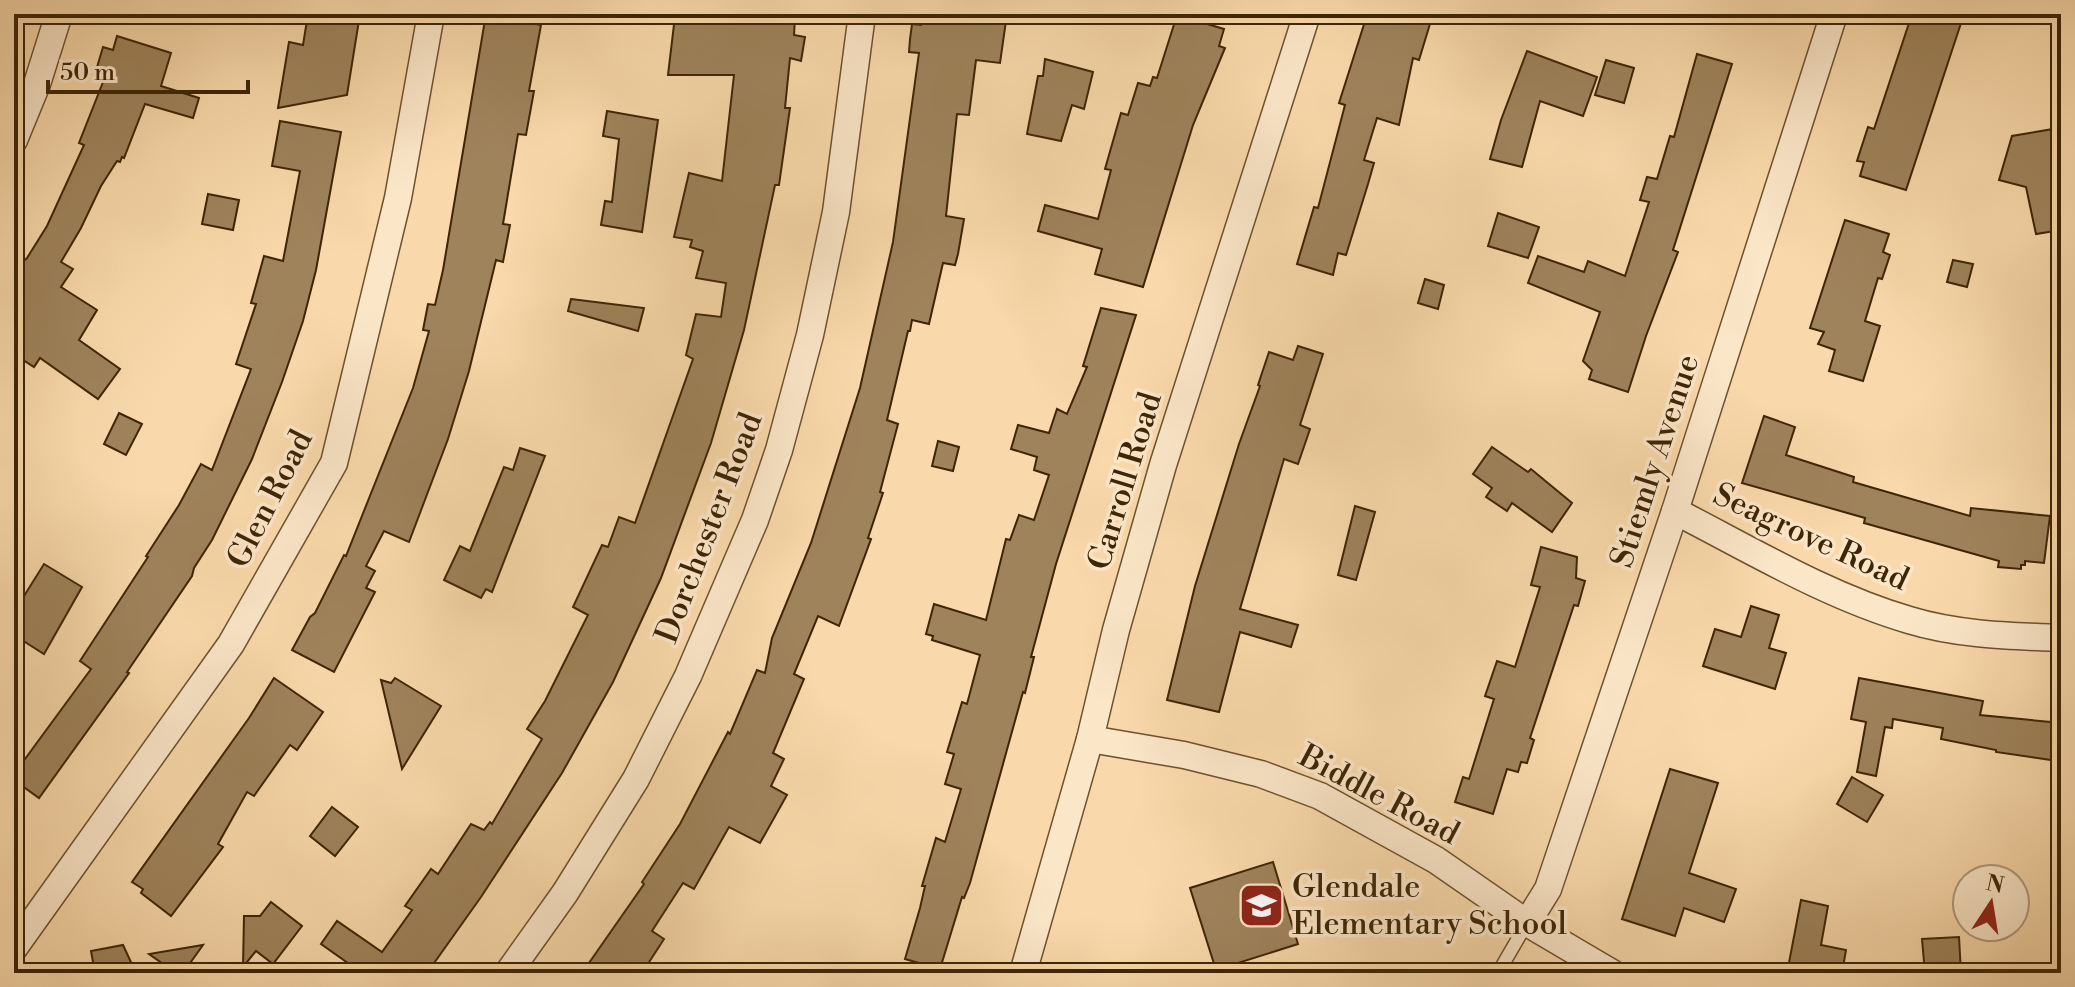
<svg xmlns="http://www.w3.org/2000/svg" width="2075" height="987" font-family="'Libre Bodoni',serif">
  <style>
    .building { fill: #9f835b; stroke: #3e2505; stroke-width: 2 }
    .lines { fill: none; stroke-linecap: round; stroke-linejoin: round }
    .lane-casing { stroke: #6d522e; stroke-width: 15 }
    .street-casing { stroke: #6d522e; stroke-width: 29 }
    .lane { stroke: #fbe6c8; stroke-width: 12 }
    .street { stroke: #fbe6c8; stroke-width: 26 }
    .labels { text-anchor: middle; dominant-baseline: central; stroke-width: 7; stroke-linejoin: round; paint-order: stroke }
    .street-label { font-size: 32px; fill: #3e2505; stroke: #fbe6c8 }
    .poi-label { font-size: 32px; fill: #3e2505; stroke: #fbe6c8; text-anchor: start }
  </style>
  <rect width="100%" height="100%" fill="#f9d9ab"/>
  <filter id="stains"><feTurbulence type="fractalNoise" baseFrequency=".0025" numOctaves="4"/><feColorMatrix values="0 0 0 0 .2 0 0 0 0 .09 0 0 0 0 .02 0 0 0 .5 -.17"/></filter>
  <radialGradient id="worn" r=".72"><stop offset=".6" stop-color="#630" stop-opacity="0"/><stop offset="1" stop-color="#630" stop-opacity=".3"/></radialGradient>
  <g class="building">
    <polygon points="308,14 360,14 347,95 278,108 289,42 303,45"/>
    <polygon points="486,14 541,25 529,91 534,91 526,135 518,134 503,224 510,225 503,262 496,260 469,371 448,439 409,542 384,531 366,566 375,571 366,588 375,592 334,672 292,650 310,617 315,613 344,555 346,556 413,388 429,331 423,330 428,304 435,305 443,270"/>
    <polygon points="739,14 795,18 794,35 805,37 801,61 790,58 785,108 790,108 779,185 775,185 744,330 711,443 661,578 613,682 562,773 481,897 427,973 362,973 321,944 337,921 382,952 412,910 405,906 431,869 438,874 471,824 484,830 490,822 492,824 542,739 527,729 545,701 588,615 573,607 602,545 608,547 619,517 635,523 693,359 686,355 696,314 721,317 726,283 696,278 703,251 690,247 692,240 674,237 689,173 722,181 734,75 668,75 675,16 737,23"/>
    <polygon points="923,14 1007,14 1000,63 976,60 969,115 957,114 946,216 964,219 958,254 955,265 943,263 929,324 912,320 910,331 908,331 887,420 898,424 880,492 883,493 868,538 871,539 839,626 818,616 794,674 804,679 773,753 784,759 771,786 787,795 760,843 729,827 694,889 683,883 652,931 664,939 642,973 582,973 644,884 642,882 680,824 728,732 730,734 757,670 765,673 772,638 811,543 860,388 893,242 919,53 909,52 910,39 912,24 921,25"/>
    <polygon points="1375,14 1433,14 1419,60 1413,58 1399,125 1377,118 1364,160 1374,163 1368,184 1346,255 1338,253 1333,275 1297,264 1314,207 1318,208 1345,105 1339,103 1366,18 1373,21"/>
    <polygon points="1912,14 1964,14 1906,190 1860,176 1864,162 1857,161 1868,127 1874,129"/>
    <polygon points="1177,15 1224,29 1219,46 1225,48 1193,125 1143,287 1095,274 1102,249 1038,231 1045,205 1098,219 1111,170 1105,169 1121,113 1128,115 1138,83 1150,86 1153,77 1157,78"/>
    <polygon points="117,36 171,53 161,86 199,98 193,118 145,104 124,158 122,157 120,162 117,161 101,186 81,228 61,262 73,269 61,287 97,310 79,340 120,369 98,399 40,358 34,367 14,354 14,269 27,258 47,226 84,145 79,143 105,77 95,74 103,47 113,50"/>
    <polygon points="1527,51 1597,77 1583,116 1540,101 1522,167 1490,159 1501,120"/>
    <polygon points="1697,54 1732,64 1673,250 1678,252 1646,336 1628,392 1589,379 1592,370 1583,361 1600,312 1528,283 1538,256 1584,272 1588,261 1625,276 1649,202 1640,200 1647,177 1657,179 1670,136 1674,137"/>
    <polygon points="1045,59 1093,72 1084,109 1072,105 1061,141 1027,134 1038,76 1043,76"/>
    <polygon points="1606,60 1634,68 1624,103 1595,95"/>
    <polygon points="607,111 658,120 642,232 601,225 605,201 612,202 619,139 603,136"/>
    <polygon points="280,121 341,132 316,270 303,321 282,382 252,459 212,540 194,568 192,576 127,672 129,673 39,798 14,780 14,774 91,669 80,661 148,557 146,556 179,505 201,464 212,470 251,369 236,364 256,304 251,303 264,256 283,261 300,171 272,166"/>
    <polygon points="2053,129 2053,198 2058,198 2061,230 2036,234 2026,187 1999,180 2012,136"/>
    <polygon points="208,194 239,200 233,230 202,224"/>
    <polygon points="1498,213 1539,227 1528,258 1488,246"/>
    <polygon points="1845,220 1889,234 1883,252 1890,255 1882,279 1878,278 1865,321 1880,326 1863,381 1829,371 1835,350 1818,344 1824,332 1810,328"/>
    <polygon points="1953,260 1973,264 1967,287 1947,282"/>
    <polygon points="1425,279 1444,285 1438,309 1418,303"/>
    <polygon points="571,299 644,308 638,331 568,311"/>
    <polygon points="1101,308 1136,315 1056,564 1031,657 1034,657 1025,693 1023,692 970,883 964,898 962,897 940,969 905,959 920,908 925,886 922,886 936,838 945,842 961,789 945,784 954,754 947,752 962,702 967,704 980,655 932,640 933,636 926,634 934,604 986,620 1006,539 1010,540 1019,515 1034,520 1049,475 1034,470 1037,457 1011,449 1018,425 1049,433 1057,409 1067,414 1087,367 1083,366"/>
    <polygon points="1298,346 1323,354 1300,425 1310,429 1298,464 1284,459 1240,609 1298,625 1291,647 1240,632 1219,712 1167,700 1195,586 1239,444 1260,386 1258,385 1269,352 1293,360"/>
    <polygon points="119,413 142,424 126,455 104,444"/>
    <polygon points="1764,416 1795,427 1786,455 1854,477 1853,482 1970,516 1971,508 2050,516 2044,563 2025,561 2025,565 2021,565 2021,569 1998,567 1999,561 1864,523 1865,518 1742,483"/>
    <polygon points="938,441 959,447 953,471 932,466"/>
    <polygon points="1492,447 1528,472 1531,469 1572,503 1552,532 1512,503 1507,511 1486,497 1492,488 1473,474"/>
    <polygon points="520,448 545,456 492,592 486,589 481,598 444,580 460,546 470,551 504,467 513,470"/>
    <polygon points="1355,506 1375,512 1356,580 1338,575"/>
    <polygon points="1541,547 1577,557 1576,578 1585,581 1578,606 1574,605 1530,738 1534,740 1527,763 1521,762 1518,772 1507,769 1493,814 1455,802 1463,777 1469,779 1494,699 1485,696 1497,661 1515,667 1540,587 1531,585"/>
    <polygon points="44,564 82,587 44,654 14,635 14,612"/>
    <polygon points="1751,606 1779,615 1769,648 1786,653 1775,689 1703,666 1715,629 1741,637"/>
    <polygon points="274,678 323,712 297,750 290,745 254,796 247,792 218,844 223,847 171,916 141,893 143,889 132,882 249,718"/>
    <polygon points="395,678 441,706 402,769 381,680 391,683"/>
    <polygon points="1859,678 1983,701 1980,715 2061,723 2058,761 1996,752 1996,750 1941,739 1943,728 1893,719 1892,728 1885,727 1876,776 1857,772 1866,722 1851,719"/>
    <polygon points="1670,769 1718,783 1689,873 1736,889 1724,922 1684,908 1675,936 1622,919"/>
    <polygon points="1852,777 1883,795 1867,822 1837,804"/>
    <polygon points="332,807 358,827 335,856 310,836"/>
    <polygon points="1273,862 1298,944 1216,970 1190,888"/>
    <polygon points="1801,900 1828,906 1821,945 1846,950 1842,973 1787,973"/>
    <polygon points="271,902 302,926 273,964 256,951 243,967 244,916 260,916"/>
    <polygon points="1959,937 1961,973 1925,973 1922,939"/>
    <polygon points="123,945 136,973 95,973 91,951"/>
    <polygon points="203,945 183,973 176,973 149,954"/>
  </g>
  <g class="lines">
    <defs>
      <polyline id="lane" points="1498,973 1527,923"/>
      <g id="street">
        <polyline points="14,140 37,84 59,14"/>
        <path d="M 1675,511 C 1751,550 1827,596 1909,620 C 1958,635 2010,636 2061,638"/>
        <polyline points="1090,739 1184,755 1261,774 1320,796 1436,860 1527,923 1612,973"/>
        <polyline points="1527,923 1548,889 1675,511 1834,14"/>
        <polyline points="14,948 231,644 334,463 398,198 431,14"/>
        <polyline points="508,973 565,893 636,779 688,676 755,520 779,450 810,335 836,212 862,14"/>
        <polyline points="1023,973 1090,739 1116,630 1163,465 1307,14"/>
      </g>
    </defs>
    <use href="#lane" class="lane-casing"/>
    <use href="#street" class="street-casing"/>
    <use href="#lane" class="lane"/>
    <use href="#street" class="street"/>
  </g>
  <defs>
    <symbol id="school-square" viewBox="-11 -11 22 22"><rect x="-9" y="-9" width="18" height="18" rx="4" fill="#8f2418" stroke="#fbe6c8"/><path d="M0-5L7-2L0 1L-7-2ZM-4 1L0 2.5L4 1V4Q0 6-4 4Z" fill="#fff"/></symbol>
  </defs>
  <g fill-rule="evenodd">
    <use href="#school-square" x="1236" y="880" width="51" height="51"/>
  </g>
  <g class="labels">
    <g class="street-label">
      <text transform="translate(1655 461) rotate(-72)">Stiemly Avenue</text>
      <text transform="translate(1125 481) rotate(-73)">Carroll Road</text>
      <text transform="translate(270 499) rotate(-63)">Glen Road</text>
      <text transform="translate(709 528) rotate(-69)">Dorchester Road</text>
      <text transform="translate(1811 537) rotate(25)">Seagrove Road</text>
      <text transform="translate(1379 795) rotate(28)">Biddle Road</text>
    </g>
    <g class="poi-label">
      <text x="1292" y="887">Glendale<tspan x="1292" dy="37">Elementary School</tspan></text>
    </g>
  </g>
  <rect width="2075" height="987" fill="none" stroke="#f9d9ab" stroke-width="48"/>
  <rect x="16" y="16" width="2043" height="955" fill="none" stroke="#3e2505" stroke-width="4"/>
  <rect x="24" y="24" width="2027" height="939" fill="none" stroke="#3e2505" stroke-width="2"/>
  <g transform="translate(1991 903) rotate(12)"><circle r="38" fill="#fbe6c8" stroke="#af997a" stroke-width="2"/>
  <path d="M0-6L14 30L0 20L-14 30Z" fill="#8f2418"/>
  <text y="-12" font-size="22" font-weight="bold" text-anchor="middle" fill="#3e2505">N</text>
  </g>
  <path d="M48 80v12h200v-12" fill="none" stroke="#3e2505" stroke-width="4"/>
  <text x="60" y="80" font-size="24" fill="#3e2505" stroke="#fbe6c8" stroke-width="6" paint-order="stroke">50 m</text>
  <rect width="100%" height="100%" filter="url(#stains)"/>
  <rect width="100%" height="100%" fill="url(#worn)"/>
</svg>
